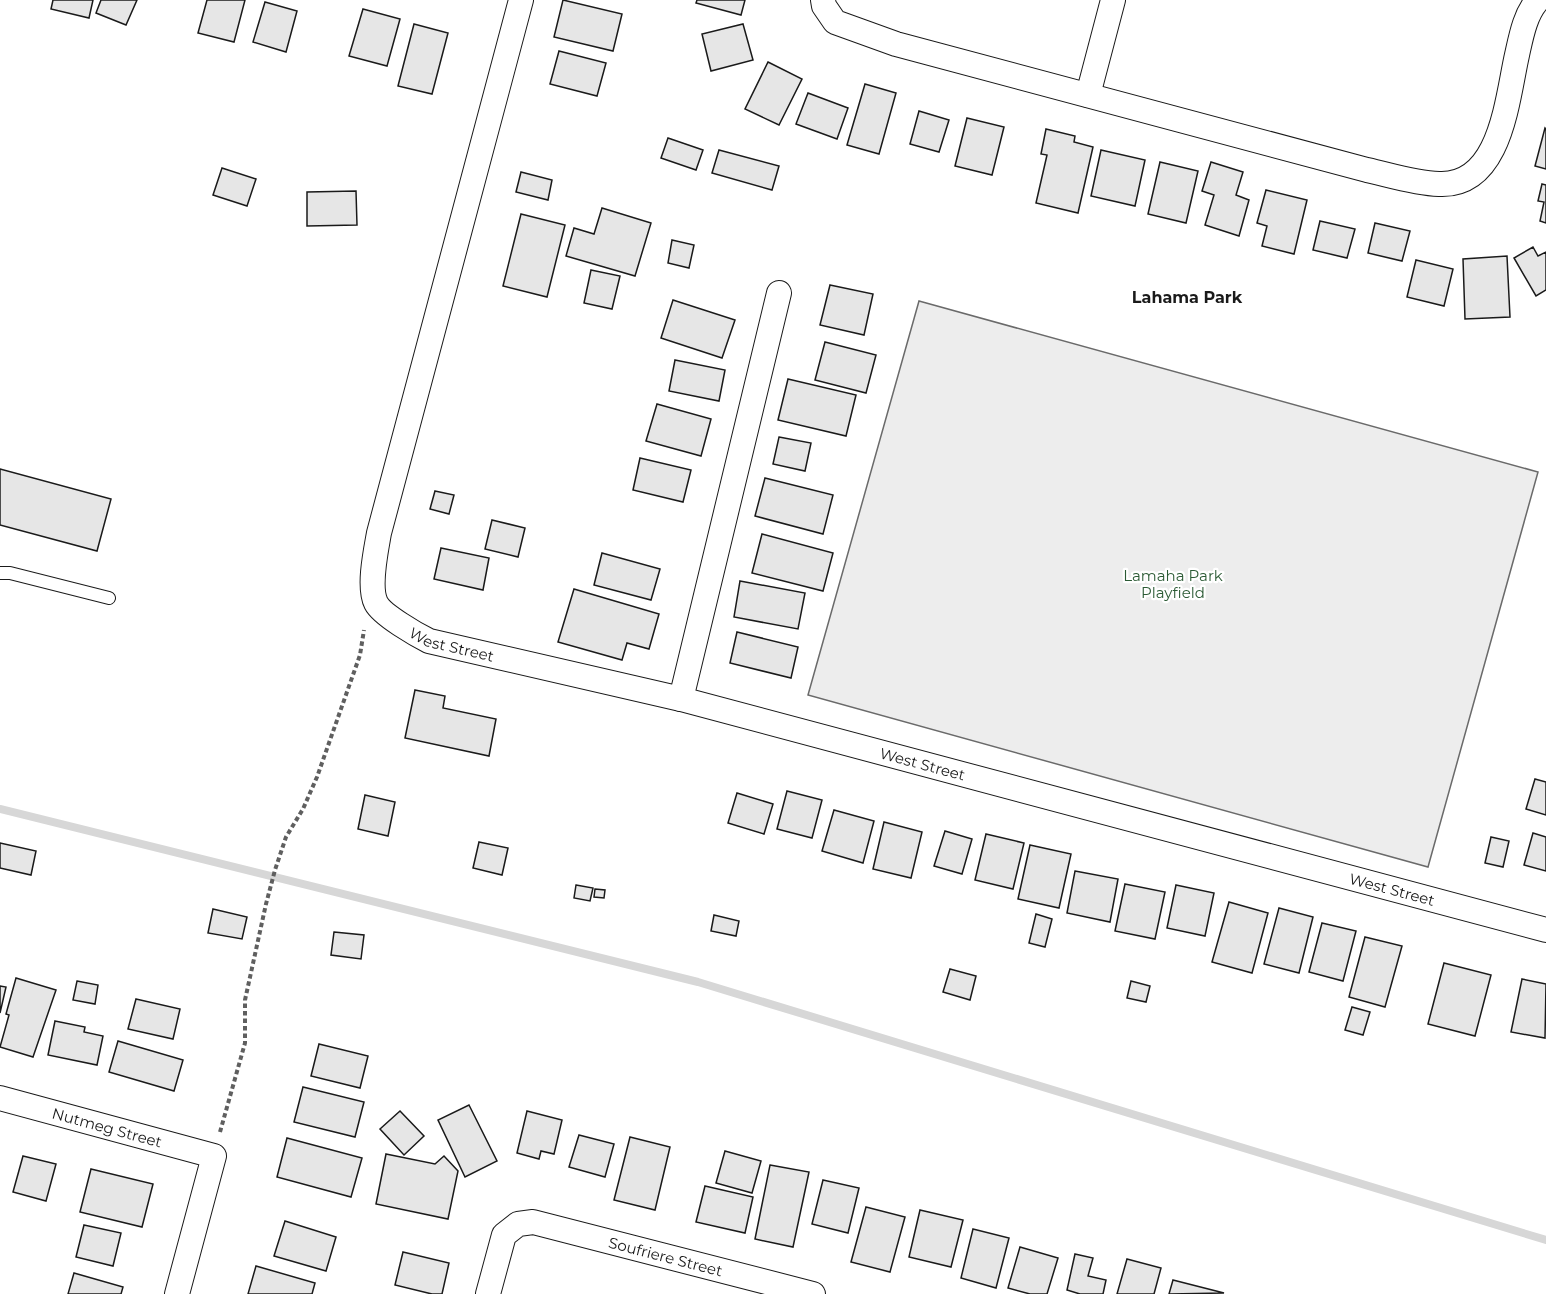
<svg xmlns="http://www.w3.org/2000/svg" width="1546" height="1294" font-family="Montserrat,sans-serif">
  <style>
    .built { fill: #ededed; stroke: #6a6a6a; stroke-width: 1.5 }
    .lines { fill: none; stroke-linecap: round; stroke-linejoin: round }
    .stream { stroke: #d7d7d7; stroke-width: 8 }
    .building { fill: #e6e6e6; stroke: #1a1a1a; stroke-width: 1.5 }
    .lane-casing { stroke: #1a1a1a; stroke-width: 14 }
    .street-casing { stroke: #1a1a1a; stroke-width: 26 }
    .path { stroke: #5f5f5f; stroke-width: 4; stroke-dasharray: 4.5 3; stroke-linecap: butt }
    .lane { stroke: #fff; stroke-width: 12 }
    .street { stroke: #fff; stroke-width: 24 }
    .labels { text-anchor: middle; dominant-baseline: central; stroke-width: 4.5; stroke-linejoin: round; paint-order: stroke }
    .park-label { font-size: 15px; fill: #2b5a34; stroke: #fff }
    .street-label { font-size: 15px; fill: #1a1a1a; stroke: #fff }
    .neighbourhood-label { font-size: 16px; font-weight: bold; fill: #1a1a1a; stroke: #fff }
  </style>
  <rect width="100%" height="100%" fill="#fff"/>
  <polygon class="built" points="919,301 1538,472 1428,867 808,695"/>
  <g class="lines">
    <polyline class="stream" points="0,809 698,982 1546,1240"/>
  </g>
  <g class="building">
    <polygon points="53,0 93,0 89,18 51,9"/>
    <polygon points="101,0 137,0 126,25 96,13"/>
    <polygon points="207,0 245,0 234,42 198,33"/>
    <polygon points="563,0 622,14 613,51 554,37"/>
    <polygon points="697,0 745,0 741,15 696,3"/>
    <polygon points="265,2 297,11 286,52 253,42"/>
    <polygon points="363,9 400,19 387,66 349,56"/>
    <polygon points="414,24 448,33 432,94 398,86"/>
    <polygon points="743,24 753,60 711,71 702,34"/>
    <polygon points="559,51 606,63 597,96 550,84"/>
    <polygon points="768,62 802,79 779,125 745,109"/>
    <polygon points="865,84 896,93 879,154 847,145"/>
    <polygon points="808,93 848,108 837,139 796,124"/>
    <polygon points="919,111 949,120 939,152 910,144"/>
    <polygon points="967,118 1004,127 992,175 955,166"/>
    <polygon points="1545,128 1546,129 1546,169 1535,166"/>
    <polygon points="1046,129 1075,136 1074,142 1093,147 1078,213 1036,203 1047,155 1041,154"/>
    <polygon points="668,138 703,150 696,170 661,158"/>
    <polygon points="719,150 779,166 772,190 712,173"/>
    <polygon points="1101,150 1145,160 1135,206 1091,196"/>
    <polygon points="1160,162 1198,171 1186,223 1148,214"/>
    <polygon points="1211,162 1243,172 1236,195 1249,200 1239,236 1205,225 1214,195 1202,191"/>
    <polygon points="222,168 256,179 247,206 213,195"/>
    <polygon points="521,172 552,180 548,200 516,192"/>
    <polygon points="1542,184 1546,185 1546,223 1540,221 1544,202 1538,201"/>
    <polygon points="1266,190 1307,200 1294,254 1262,246 1267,226 1257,223"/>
    <polygon points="356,191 357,225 307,226 307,192"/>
    <polygon points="602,208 651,223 635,276 566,256 574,228 594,234"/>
    <polygon points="521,214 565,225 547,297 503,286"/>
    <polygon points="1320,221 1355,229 1347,258 1313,250"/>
    <polygon points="1375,223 1410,231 1402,261 1368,253"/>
    <polygon points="672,240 694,245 689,268 668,263"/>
    <polygon points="1533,247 1538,256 1546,252 1546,290 1536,296 1514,258"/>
    <polygon points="1507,256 1510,317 1465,319 1463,259"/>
    <polygon points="1416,260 1453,269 1444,306 1407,297"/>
    <polygon points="591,270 620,276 612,309 584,303"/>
    <polygon points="830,285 873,294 864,335 820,325"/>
    <polygon points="673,300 735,320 722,358 661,338"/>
    <polygon points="825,342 876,355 866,393 815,380"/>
    <polygon points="675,360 725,370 719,401 669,391"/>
    <polygon points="788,379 856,395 846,436 778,420"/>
    <polygon points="657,404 711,419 701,456 646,441"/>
    <polygon points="779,437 811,443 805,471 773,464"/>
    <polygon points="640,458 691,470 683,502 633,490"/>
    <polygon points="0,469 111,499 97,551 0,525"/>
    <polygon points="765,478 833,495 823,534 755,516"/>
    <polygon points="435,491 454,495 449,514 430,509"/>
    <polygon points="492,520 525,528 518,557 485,549"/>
    <polygon points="762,534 833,553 823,591 752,573"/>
    <polygon points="441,548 489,558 483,590 434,579"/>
    <polygon points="602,553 660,569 651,600 594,585"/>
    <polygon points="740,581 805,593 798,629 734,617"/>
    <polygon points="574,589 659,614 649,649 627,643 622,660 558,642"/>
    <polygon points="737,632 798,647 791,678 730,663"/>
    <polygon points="415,690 445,696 443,708 496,719 489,756 405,738"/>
    <polygon points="1535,779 1546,782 1546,815 1526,809"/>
    <polygon points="787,791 822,800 812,838 777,829"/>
    <polygon points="737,793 773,804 764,834 728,823"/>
    <polygon points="365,795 395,802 388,836 358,829"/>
    <polygon points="834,810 874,821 863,863 822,851"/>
    <polygon points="884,822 922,832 911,878 873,869"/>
    <polygon points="945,831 972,839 962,874 934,866"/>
    <polygon points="1533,833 1546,837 1546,871 1524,865"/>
    <polygon points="986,834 1024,843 1013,889 975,880"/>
    <polygon points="1491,837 1509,841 1503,867 1485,863"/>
    <polygon points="479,842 508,848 502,875 473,868"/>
    <polygon points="0,843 36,851 31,875 0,868"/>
    <polygon points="1030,845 1071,854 1059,908 1018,899"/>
    <polygon points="1075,871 1118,879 1110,922 1067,913"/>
    <polygon points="1125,884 1165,892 1155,939 1115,931"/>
    <polygon points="576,885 593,888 590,901 574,898"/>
    <polygon points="1176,885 1214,893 1205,936 1167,928"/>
    <polygon points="595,889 605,890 604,898 594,897"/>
    <polygon points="1229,902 1268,913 1252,973 1212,962"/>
    <polygon points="1279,908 1313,917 1299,973 1264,964"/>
    <polygon points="213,909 247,917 242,939 208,933"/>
    <polygon points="1036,914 1052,919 1045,947 1029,943"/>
    <polygon points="714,915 739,921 736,936 711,931"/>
    <polygon points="1322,923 1356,931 1343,981 1309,972"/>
    <polygon points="334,932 364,935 361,959 331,955"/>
    <polygon points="1365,937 1402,946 1385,1007 1349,997"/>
    <polygon points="1444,963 1491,975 1475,1036 1428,1024"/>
    <polygon points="950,969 976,976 970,1000 943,992"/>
    <polygon points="16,978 56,990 33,1057 0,1047 9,1015 6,1014"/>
    <polygon points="1522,979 1546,984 1545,1038 1511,1032"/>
    <polygon points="77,981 98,985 95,1004 73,1000"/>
    <polygon points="1131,981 1150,986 1146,1002 1127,998"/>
    <polygon points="0,986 6,987 0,1013"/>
    <polygon points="136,999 180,1009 173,1039 128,1029"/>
    <polygon points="1352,1007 1370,1012 1363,1035 1345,1030"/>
    <polygon points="55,1021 85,1027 84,1032 103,1036 97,1065 48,1055"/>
    <polygon points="118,1041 183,1060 174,1091 109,1072"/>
    <polygon points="319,1044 368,1056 360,1088 311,1076"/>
    <polygon points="303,1087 364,1102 355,1137 294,1122"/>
    <polygon points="469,1105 497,1161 465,1177 438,1120"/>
    <polygon points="400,1111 424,1136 404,1155 380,1129"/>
    <polygon points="527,1111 562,1120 554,1154 541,1151 539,1159 517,1153"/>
    <polygon points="579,1135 614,1144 605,1177 569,1167"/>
    <polygon points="630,1137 670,1147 655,1210 614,1200"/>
    <polygon points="287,1138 362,1158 351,1197 277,1177"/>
    <polygon points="725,1151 761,1161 752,1193 716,1183"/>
    <polygon points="386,1154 435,1164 444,1156 458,1171 448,1219 376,1204"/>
    <polygon points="23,1156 56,1164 46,1201 13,1192"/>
    <polygon points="770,1165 809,1172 793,1247 755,1239"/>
    <polygon points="91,1169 153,1184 142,1227 80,1212"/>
    <polygon points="823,1180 859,1188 848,1233 812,1224"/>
    <polygon points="705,1186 753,1197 745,1233 696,1222"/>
    <polygon points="866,1207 905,1217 890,1272 851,1262"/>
    <polygon points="920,1210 963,1220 951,1267 909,1257"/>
    <polygon points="285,1221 336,1237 326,1271 274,1256"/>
    <polygon points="84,1225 121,1233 113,1266 76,1257"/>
    <polygon points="973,1229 1009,1238 996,1288 961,1278"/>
    <polygon points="1020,1247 1058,1258 1047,1294 1030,1294 1008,1288"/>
    <polygon points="403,1252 449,1263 442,1294 432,1294 395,1285"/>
    <polygon points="1075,1254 1093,1258 1088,1276 1106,1280 1103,1294 1080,1294 1067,1290"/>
    <polygon points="1127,1259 1161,1268 1154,1294 1117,1294"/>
    <polygon points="256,1266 315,1283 312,1294 248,1294"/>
    <polygon points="74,1273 123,1287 121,1294 68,1294"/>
    <polygon points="1173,1280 1224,1293 1169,1294"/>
  </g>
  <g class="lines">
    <defs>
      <polyline id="lane" points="0,573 10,573 109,598"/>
      <g id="street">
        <path id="s1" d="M 521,0 L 379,533 C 376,550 368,587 376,603 C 382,615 417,635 429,641 L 681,699 L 1546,930"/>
        <path d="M 823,0 L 824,6 L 835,22 L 896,44 L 1367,170 C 1390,175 1414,183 1439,184 C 1501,187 1507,99 1517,55 C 1521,37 1525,14 1538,0"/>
        <polyline points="1088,95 1113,0"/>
        <polyline points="681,699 779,293"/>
        <path id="s2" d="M 0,1098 L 214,1156 L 177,1294"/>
        <path id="s3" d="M 488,1294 L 504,1235 L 518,1224 L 533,1222 L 813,1294"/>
      </g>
    </defs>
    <use href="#lane" class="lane-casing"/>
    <use href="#street" class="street-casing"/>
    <polyline class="path" points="220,1132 245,1043 245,1000 266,904 275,870 286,837 303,809 317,777 360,655 364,630"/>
    <use href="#lane" class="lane"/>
    <use href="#street" class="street"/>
  </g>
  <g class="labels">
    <g class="park-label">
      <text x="1173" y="575">Lamaha Park<tspan x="1173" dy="17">Playfield</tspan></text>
    </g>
    <g class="street-label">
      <text stroke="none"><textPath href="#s1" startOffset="711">West Street</textPath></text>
      <text stroke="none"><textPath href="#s1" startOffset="1197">West Street</textPath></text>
      <text stroke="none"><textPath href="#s1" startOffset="1683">West Street</textPath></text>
      <text stroke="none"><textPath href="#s2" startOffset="111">Nutmeg Street</textPath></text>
      <text stroke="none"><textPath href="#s3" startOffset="231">Soufriere Street</textPath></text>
    </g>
    <g class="neighbourhood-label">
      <text x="1187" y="297">Lahama Park</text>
    </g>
  </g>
</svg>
